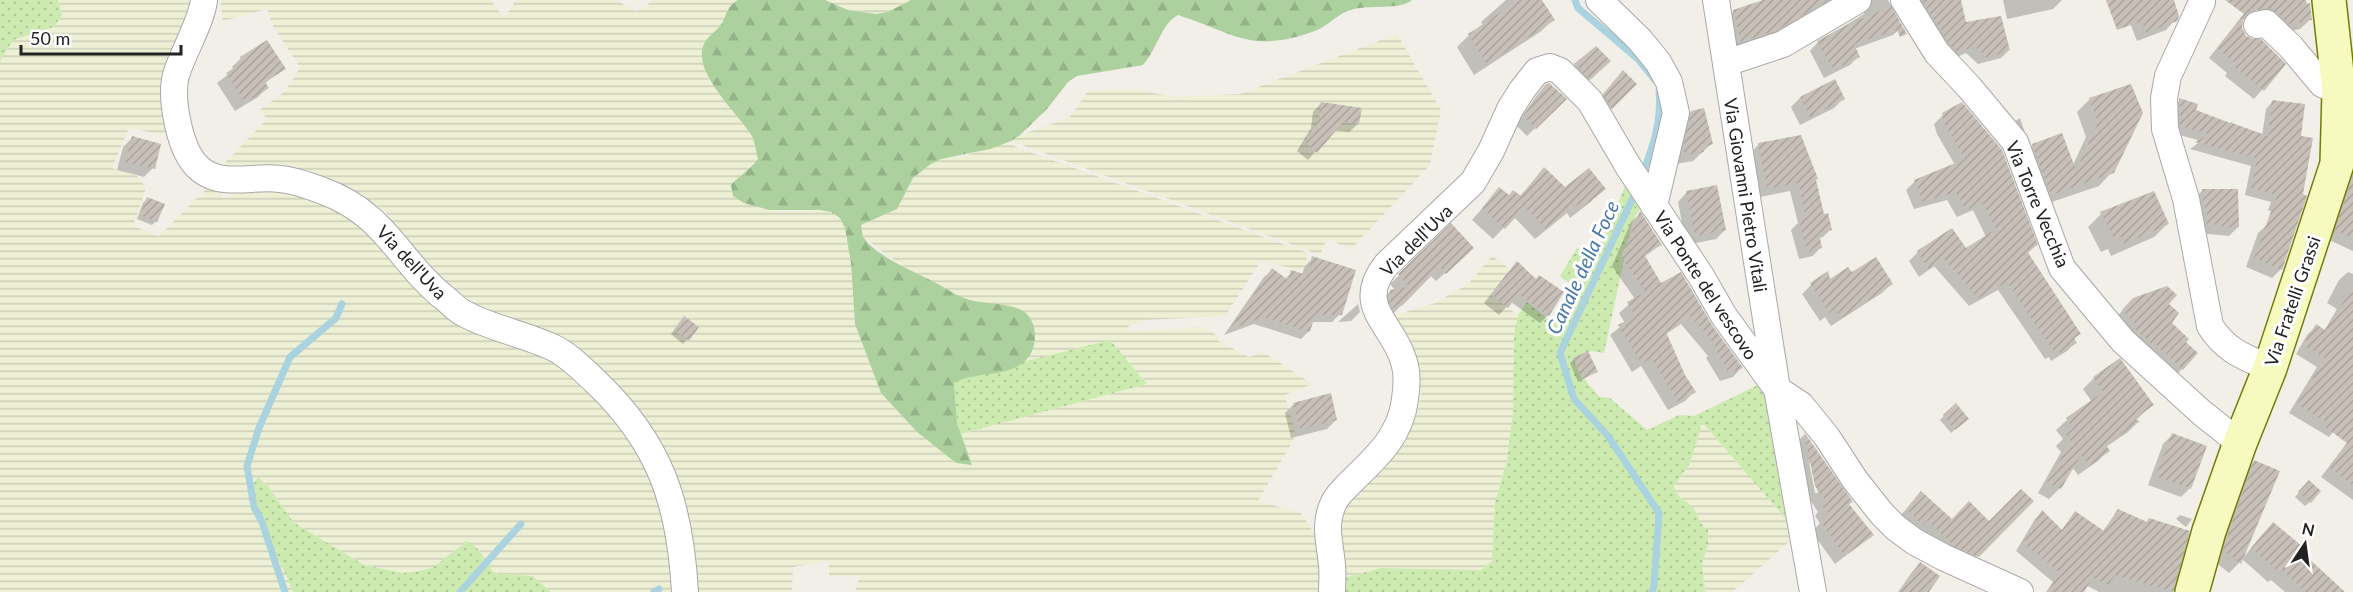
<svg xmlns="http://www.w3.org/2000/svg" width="2353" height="592" font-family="Lato,sans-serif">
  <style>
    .farmland { fill: url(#farmland-rules) }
    .grass { fill: url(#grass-dots) }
    .forest { fill: url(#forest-firs) }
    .shadow { fill: #0003; fill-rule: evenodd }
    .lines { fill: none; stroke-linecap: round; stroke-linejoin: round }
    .stream { stroke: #aad3df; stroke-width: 7 }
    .building { fill: url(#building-hatch) }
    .street-casing { stroke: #a9a9a9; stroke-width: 28 }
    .secondary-casing { stroke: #707d05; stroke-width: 36 }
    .street { stroke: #fff; stroke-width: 26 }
    .secondary { stroke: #f7fabf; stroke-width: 33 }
    .labels { text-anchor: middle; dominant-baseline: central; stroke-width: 6; stroke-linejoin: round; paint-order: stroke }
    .street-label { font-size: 18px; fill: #222; stroke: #fff }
    .water-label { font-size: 20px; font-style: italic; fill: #4a7aab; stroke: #fff }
  </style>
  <defs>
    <pattern id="farmland-rules" width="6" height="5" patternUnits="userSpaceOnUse" patternTransform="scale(1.5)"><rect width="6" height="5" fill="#eef0d5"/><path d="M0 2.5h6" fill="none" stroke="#ccceb7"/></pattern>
    <pattern id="grass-dots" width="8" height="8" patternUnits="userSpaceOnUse" patternTransform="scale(1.5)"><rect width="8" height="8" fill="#cdebb0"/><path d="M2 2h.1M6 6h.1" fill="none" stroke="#b0c997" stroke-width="1.8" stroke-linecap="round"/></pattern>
    <pattern id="forest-firs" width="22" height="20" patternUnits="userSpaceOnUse" patternTransform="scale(1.5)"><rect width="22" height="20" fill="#add19e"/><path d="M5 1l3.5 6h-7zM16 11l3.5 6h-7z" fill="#95b388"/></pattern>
    <pattern id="building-hatch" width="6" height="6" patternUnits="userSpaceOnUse" patternTransform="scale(1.5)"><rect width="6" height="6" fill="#c7bfb8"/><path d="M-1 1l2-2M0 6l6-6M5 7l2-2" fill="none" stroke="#aba49e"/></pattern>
  </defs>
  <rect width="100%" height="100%" fill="#f2efe9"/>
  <g class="farmland">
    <polygon points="58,0 193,0 171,136 129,128 112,168 137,176 146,188 133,226 159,236 206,189 218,188 224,198 251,187 299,191 362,222 439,306 545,355 590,389 623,426 662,492 677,592 551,592 533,576 493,573 478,549 467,542 434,567 419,571 403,573 364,565 293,522 269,487 262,531 285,568 293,592 0,592 0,61 13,40 54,27 62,15"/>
    <polygon points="220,0 491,0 504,18 516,0 616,0 635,11 647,6 651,0 738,0 730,5 721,25 704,44 709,80 753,137 758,159 751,170 740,176 744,203 780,212 820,210 831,212 840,218 845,228 851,263 855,324 881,393 917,432 956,463 972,464 961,434 1147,384 1110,340 1026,361 1032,351 1035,340 1009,306 998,306 956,296 933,282 908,270 864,238 861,225 897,209 913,178 931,164 941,159 963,156 1006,143 1308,253 1304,271 1261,261 1225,316 1146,320 1128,326 1130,332 1201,327 1218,336 1217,340 1249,357 1263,352 1312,384 1285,395 1296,435 1258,501 1301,513 1314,533 1318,545 1320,592 855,592 860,576 829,576 829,561 793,567 792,592 696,592 639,417 472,306 418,260 386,213 374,203 344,188 279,170 222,166 267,119 260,110 284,92 300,68 273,26 267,9 223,21"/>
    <polygon points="825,0 911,0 888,12 876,14 848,10"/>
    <polygon points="1397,34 1441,110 1430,165 1351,249 1327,239 1320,255 1011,141 1020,135 1069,118 1088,91 1131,89 1176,97 1240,94"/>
    <polygon points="1492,256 1510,269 1491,295 1518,315 1514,334 1513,413 1507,461 1495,502 1492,561 1481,570 1381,568 1344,578 1338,544 1343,505 1391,459 1403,442 1417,412 1421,394 1417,359 1413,349 1392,316 1435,303 1468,284"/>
    <polygon points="1700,420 1786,519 1790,541 1732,592 1705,592 1702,563 1708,544 1696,512 1675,492 1674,486 1690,463 1700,431"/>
  </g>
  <g class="grass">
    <polygon points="0,0 58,0 62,15 54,27 13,40 0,61"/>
    <path d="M 1626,184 L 1642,204 L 1632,223 L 1604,353 L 1591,351 L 1575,363 L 1588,384 L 1600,397 L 1610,398 L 1647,430 L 1679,415 L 1694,416 L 1762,383 L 1786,519 L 1701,421 L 1700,431 L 1690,463 L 1674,486 C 1676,498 1687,500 1694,509 C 1700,519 1698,522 1708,530 L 1708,544 L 1702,563 L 1705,592 L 1344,592 L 1344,578 L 1381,568 L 1481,570 L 1492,561 L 1495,502 L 1507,461 L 1513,413 L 1514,334 L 1518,315 L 1527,302 L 1551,321 L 1576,288 L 1560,276 L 1577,248 L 1596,255 Z"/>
    <polygon points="1110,340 1147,384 961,434 957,423 954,383 964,377 1005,371 1026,361"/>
    <path d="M 258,477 L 269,487 L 293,522 L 364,565 L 403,573 L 419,571 L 434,567 L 467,541 L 478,549 L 494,573 L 533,576 L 551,592 L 293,592 C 280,556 257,528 250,490 Z"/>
  </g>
  <path class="forest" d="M 738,0 L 825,0 L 848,10 L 876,14 L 888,12 L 911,0 L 1412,0 C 1401,10 1369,5 1354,9 C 1337,13 1330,25 1315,31 C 1251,54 1236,34 1178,15 C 1160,25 1157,50 1143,65 L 1077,76 L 1068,82 L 1047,109 L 1020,135 L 1011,141 L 990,149 L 941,159 L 931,164 L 913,178 L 897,209 L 861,225 C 862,229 862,235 864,238 C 876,256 915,272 934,282 C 946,288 956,296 970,300 C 985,304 1011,303 1023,311 C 1040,322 1038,352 1023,363 C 1003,378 975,371 954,383 L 957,423 L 972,465 L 956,463 L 917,432 L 881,393 L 855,324 L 851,263 L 845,228 L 840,218 L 831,212 L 820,210 L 769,210 L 744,203 L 733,196 L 731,185 C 740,175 750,170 758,159 C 756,152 755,142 752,136 C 739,114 691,72 704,44 C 707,37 715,32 720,26 C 728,15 725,7 738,0 Z"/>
  <g class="shadow">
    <polygon points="1506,0 1540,0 1553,20 1540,32 1474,75 1457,47 1469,35 1483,26 1481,22"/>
    <polygon points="1784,0 1832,0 1767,38 1732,50 1725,20 1734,11"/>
    <polygon points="1862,0 1888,0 1902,27 1893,35 1854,49 1858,57 1850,65 1824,78 1810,51 1818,42 1864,14 1865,9"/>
    <polygon points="1914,0 1960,0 1965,24 2009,50 2001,58 1978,64 1966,53 1950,60"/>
    <polygon points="2003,0 2062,0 2053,9 2007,19"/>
    <polygon points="2121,0 2172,0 2175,20 2166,30 2137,41"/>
    <polygon points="2256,0 2304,0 2311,19 2300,29 2278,34 2260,19"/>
    <polygon points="2256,9 2248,18 2241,20 2241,28 2244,36 2284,65 2254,99 2225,76 2227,73 2209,58 2243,15"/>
    <polygon points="241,58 284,68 264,84 267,88 258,97 235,111 217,83 234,70 232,67"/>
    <polygon points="1575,65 1602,69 1582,86 1568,72"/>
    <polygon points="1623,72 1635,84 1603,117 1595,104"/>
    <polygon points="1834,81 1843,99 1834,108 1800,125 1791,107 1800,98"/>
    <polygon points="2130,86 2112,172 2099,186 2037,207 2019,159 2033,145 2073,165 2086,137 2077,112 2090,99"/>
    <polygon points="1538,94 1565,99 1527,136 1516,125"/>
    <polygon points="2180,100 2194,111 2262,136 2266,109 2273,101 2292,221 2268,210 2271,202 2245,195 2251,166 2190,149 2201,141 2173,133 2173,107"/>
    <polygon points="1321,103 1358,124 1349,132 1334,130 1308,160 1297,151 1311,128 1313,112"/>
    <polygon points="1691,112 1711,144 1693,161 1676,164 1682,121"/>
    <polygon points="1943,115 2036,245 2027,254 2079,334 2073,340 2075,343 2067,351 2051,361 2049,357 2045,359 1998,290 1969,306 1934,266 1919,277 1909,261 1918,252 1965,250 1986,237 1973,210 1957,217 1947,200 1914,209 1906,190 1915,181 1955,165 1937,134 1934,124"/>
    <polygon points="2020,118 2025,133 2022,136 2012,124"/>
    <polygon points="2353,135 2353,251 2327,239"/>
    <polygon points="132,138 153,168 144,177 117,170 123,147"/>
    <polygon points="1759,144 1814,181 1823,216 1831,229 1823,237 1819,238 1821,247 1813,256 1799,259 1791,230 1798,223 1790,191 1760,197 1751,153"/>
    <polygon points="1544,169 1565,189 1593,200 1570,218 1567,213 1535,239 1514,217 1493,239 1472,220 1499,189 1508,196 1519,197"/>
    <polygon points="2202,191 2238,227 2229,236 2199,233 2193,200"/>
    <polygon points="1687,192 1725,230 1716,239 1686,245 1678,202"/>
    <polygon points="147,199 156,221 152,225 137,219 143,203"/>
    <polygon points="2125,203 2167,224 2154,237 2111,256 2108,249 2101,252 2088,227 2101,214"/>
    <polygon points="1640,214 1660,245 1644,257 1661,285 1711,326 1741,368 1733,377 1720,381 1706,358 1708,356 1681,324 1666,334 1684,376 1694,392 1685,401 1668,410 1641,366 1632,372 1610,335 1625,323 1619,313 1635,299 1612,266 1631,222"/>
    <polygon points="1451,225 1463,257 1436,281 1430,275 1392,315 1381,300 1391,291 1395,290 1390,284"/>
    <polygon points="2267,225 2281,269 2272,278 2246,267 2258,233"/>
    <polygon points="1313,258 1340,314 1332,322 1311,322 1309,331 1301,339 1254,324 1224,335 1264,277 1272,270 1285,279 1292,272 1302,275 1305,266"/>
    <polygon points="1509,271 1548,315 1540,323 1511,302 1499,315 1484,303"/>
    <polygon points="2348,272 2353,274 2353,408 2329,437 2289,413 2317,367 2296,354 2307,335 2316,326 2324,331 2337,309 2327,303 2339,280"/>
    <polygon points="1852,274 1891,284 1882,293 1831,326 1825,317 1820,321 1802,294 1811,285"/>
    <polygon points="1358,304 1360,312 1351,321 1338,322"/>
    <polygon points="2167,304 2170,323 2184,342 2182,369 2173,378 2114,320 2124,309"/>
    <polygon points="680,322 697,327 683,344 671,334"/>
    <polygon points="1574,359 1596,372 1578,382 1570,363"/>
    <polygon points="2094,378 2152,405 2135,421 2138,422 2128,432 2106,447 2108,450 2098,461 2078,475 2072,467 2060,488 2049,499 2038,493 2061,452 2056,446 2063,439 2056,430 2067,420 2092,402 2083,389"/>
    <polygon points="1294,404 1336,420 1327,429 1291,438 1285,413"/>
    <polygon points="1944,416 1962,423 1951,433 1940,420"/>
    <path d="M 1804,435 L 1851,502 L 1848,505 L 1872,535 L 1835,564 L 1812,532 L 1820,523 L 1815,516 L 1818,512 L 1807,495 L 1796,443 ZM 1809,462 L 1813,466 L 1818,493 L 1815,493 Z"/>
    <polygon points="2172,435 2190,488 2181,497 2148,485 2163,444"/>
    <polygon points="2353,435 2353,500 2321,477"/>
    <polygon points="2254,462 2278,472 2239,563 2229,573 2214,561 2244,473"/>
    <polygon points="2305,486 2310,502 2305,506 2295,497"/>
    <polygon points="2031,501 1969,564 1946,554 1918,528 1914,532 1898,518 1913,502 1952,521 1989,523"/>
    <polygon points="2118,510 2146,523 2149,520 2172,587 2172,592 2099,592 2086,585 2082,592 2046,592 2053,582 2016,551 2035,519 2042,512 2061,531 2075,513 2103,531"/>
    <polygon points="2180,515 2192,519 2186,527 2176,519"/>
    <polygon points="2263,534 2342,592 2285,592 2271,580 2268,582 2242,559"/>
    <polygon points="1920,564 1927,592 1898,592 1912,572"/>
  </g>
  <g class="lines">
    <g class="stream">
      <polyline points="1575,0 1578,8 1638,59 1655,80"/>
      <path d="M 1642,175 C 1653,147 1662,121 1659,90"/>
      <polyline points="1636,191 1560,353 1574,399 1608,436 1659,513 1654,586 1652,592"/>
      <polyline points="285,592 262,522 254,507 247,466 259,428 290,357 336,318 342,304"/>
      <polyline points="460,592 521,524"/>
      <polyline points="654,592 659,589"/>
    </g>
  </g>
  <g class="building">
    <polygon points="1519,0 1542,0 1555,20 1487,64 1468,34"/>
    <polygon points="1763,0 1828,0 1777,30 1741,42 1733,10"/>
    <polygon points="1922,0 1961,0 1966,22 2001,16 2010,50 1987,58 1974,46 1958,53 1949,44"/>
    <polygon points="2106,0 2174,0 2179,16 2177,21 2146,33 2142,21 2117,30"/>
    <polygon points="2225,0 2306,0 2307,4 2310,3 2312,20 2289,24 2276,12 2263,8 2247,14 2243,20 2242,28 2246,36 2253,39 2261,39 2286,64 2264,91 2233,66 2235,63 2217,48 2244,14"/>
    <polygon points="1891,6 1907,34 1900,37 1897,30 1854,44 1860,57 1833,70 1817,41 1841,28"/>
    <polygon points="267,40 286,69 265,82 269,88 245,103 226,73 243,62 240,57"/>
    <polygon points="1596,46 1611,61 1590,80 1574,64"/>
    <polygon points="1623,70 1637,84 1612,109 1603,94"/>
    <polygon points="1835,79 1845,99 1810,117 1800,97"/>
    <polygon points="1549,83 1567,99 1536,129 1523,116 1534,99 1546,84"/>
    <polygon points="2131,84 2143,113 2114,173 2051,195 2032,144 2062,133 2076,170 2098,123 2089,98"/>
    <polygon points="2179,98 2198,104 2196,110 2230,123 2233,121 2232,123 2268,136 2272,100 2305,104 2301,136 2313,138 2303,194 2307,196 2282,270 2254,258 2277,195 2251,188 2257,159 2195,142 2209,134 2180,126"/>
    <polygon points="1321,102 1362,108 1359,124 1343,122 1317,153 1305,142 1319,118"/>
    <polygon points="1962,102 2002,150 2038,245 2027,251 2081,334 2074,338 2077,343 2060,353 2058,349 2054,352 2007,282 1978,298 1944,259 1929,270 1917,251 1952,228 1966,248 1996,229 1982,202 1966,210 1956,192 1923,202 1914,180 1965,159 1945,125 1942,113"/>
    <polygon points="1704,108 1713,144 1702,148 1704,152 1685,155 1683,148 1691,111"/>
    <polygon points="1801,135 1818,179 1816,180 1824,214 1828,213 1832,230 1819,233 1822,248 1807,252 1799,220 1806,218 1798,183 1767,189 1758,143"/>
    <polygon points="132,136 161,144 155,169 125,162"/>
    <polygon points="1544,167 1565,187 1589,168 1606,189 1582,208 1578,204 1546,229 1525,207 1505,229 1482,208 1499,187 1509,195 1513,190 1521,196"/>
    <polygon points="2353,175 2353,238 2335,230"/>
    <polygon points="1717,185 1726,230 1695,236 1686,191"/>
    <polygon points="2202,189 2238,189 2239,227 2222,228 2222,225 2207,224 2207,207 2203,207"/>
    <polygon points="2154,191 2169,224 2124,244 2121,237 2115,240 2100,212"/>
    <polygon points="147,197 165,204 157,222 140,215"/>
    <polygon points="1640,211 1662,245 1644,254 1661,283 1681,272 1712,325 1743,368 1729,373 1714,347 1716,346 1691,316 1666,332 1685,375 1696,392 1678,402 1651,358 1642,364 1618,325 1635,316 1627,302 1645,292 1621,256"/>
    <polygon points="1451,223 1474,248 1446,274 1440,267 1402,306 1392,308 1389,300 1390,290 1409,287 1398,274"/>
    <polygon points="1312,256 1356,270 1342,315 1315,315 1310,332 1263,317 1229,330 1272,268 1288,280 1291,270 1307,275"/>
    <polygon points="1876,257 1893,284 1841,318 1835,309 1829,313 1810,283 1828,271 1830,279 1848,267 1852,272"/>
    <polygon points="1517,261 1536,279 1539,275 1564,292 1549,316 1519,294 1508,308 1491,294"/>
    <polygon points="2167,286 2177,295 2169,304 2179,313 2172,323 2189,339 2186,342 2198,353 2183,370 2153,342 2151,343 2135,329 2136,324 2122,310 2133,298"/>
    <polygon points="2353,287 2353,485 2329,467 2347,443 2325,427 2328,423 2297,404 2325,358 2303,345 2316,324 2325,330"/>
    <polygon points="684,316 699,327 689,341 674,330"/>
    <polygon points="1588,351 1598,372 1582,379 1573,358"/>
    <polygon points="2120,358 2154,405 2134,419 2140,421 2106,445 2110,451 2089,466 2081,455 2061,489 2047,482 2071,441 2066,434 2073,429 2066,418 2103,392 2093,377"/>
    <polygon points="1331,393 1337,420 1300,429 1293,403"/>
    <polygon points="1956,403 1969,419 1955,430 1943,415"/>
    <polygon points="1804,432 1853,502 1849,504 1874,535 1845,556 1820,521 1829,513 1822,506 1826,502 1815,486"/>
    <polygon points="2172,433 2207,446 2191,489 2156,476"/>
    <polygon points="2254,460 2280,471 2241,564 2223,550"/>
    <polygon points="2309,480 2321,491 2311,503 2298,492"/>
    <polygon points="2021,489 2034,501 1979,557 1954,546 1927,520 1923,525 1906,509 1921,491 1952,519 1969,501 1989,521"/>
    <polygon points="2118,509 2147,522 2149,518 2190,531 2174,592 2115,575 2108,585 2093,577 2084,592 2047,592 2060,573 2023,543 2042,510 2062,530 2075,511 2104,531"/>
    <polygon points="2273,522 2309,552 2305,555 2345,592 2306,592 2282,570 2280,573 2251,548"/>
    <polygon points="1920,562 1940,576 1929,592 1899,592"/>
  </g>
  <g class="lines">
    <defs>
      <g id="street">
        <path d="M 204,0 C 202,20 184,51 177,72 C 169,95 179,144 194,163 C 216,190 250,175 280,179 C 293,180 310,186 323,191 C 387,214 399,263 447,300 C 453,305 458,311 465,314 C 493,329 525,334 554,348 C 570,356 583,370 596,382 C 661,444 680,504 685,592"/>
        <polyline points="1599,0 1640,40 1658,62 1669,82 1676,113 1654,206"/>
        <polyline points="1716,0 1777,389 1813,592"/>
        <polyline points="1904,0 1937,53 1969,87 2015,142 2062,268 2123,341 2202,413 2240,443"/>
        <path d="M 2202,2 L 2168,76 L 2164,98 L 2165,129 L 2186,199 L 2210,326 C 2226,351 2244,357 2270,368"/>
        <polyline points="2257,25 2266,23 2291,47 2322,84 2339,92"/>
        <polyline points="1726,63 1783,44 1858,0"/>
        <path d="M 1332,592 C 1332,583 1333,574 1332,565 C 1330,542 1323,525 1334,502 C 1338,494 1348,485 1355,478 C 1379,455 1401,434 1405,399 C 1407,386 1408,372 1403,359 C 1392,323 1354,306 1386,265 L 1473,182 L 1491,151 L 1510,109 L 1522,90 L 1537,71 L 1550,67 L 1560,71 L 1590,101 L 1628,166 L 1701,276 L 1724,316 L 1777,389 L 1801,405 L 1827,437 L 1855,480 L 1882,514 L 1896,528 L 1915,542 L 1943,557 L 2020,592"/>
      </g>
      <polyline id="secondary" points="2192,592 2209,531 2240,443 2270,368 2337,164 2339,92 2329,0"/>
    </defs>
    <use href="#street" class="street-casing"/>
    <use href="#secondary" class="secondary-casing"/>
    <use href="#street" class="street"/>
    <use href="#secondary" class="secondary"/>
  </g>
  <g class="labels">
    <g class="street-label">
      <text transform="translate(1746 195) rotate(81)">Via Giovanni Pietro Vitali</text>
      <text transform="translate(2038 204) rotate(67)">Via Torre Vecchia</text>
      <text transform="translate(1416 240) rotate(-45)">Via dell'Uva</text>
      <text transform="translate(412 262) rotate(47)">Via dell'Uva</text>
      <text transform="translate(1706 285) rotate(57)">Via Ponte del vescovo</text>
      <text transform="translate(2292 301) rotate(-71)">Via Fratelli Grassi</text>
    </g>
    <g class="water-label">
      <text transform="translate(1582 267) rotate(-65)">Canale della Foce</text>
    </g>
  </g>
  <g transform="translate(2305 544) rotate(13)" stroke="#ffffff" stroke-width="4.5" paint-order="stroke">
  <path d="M0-4.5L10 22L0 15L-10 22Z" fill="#222222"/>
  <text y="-9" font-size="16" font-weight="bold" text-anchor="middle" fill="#222222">N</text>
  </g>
  <path d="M21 45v9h160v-9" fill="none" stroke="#222222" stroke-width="3"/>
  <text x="30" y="45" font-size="18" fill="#222222" stroke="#ffffff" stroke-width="4.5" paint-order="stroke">50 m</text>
</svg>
